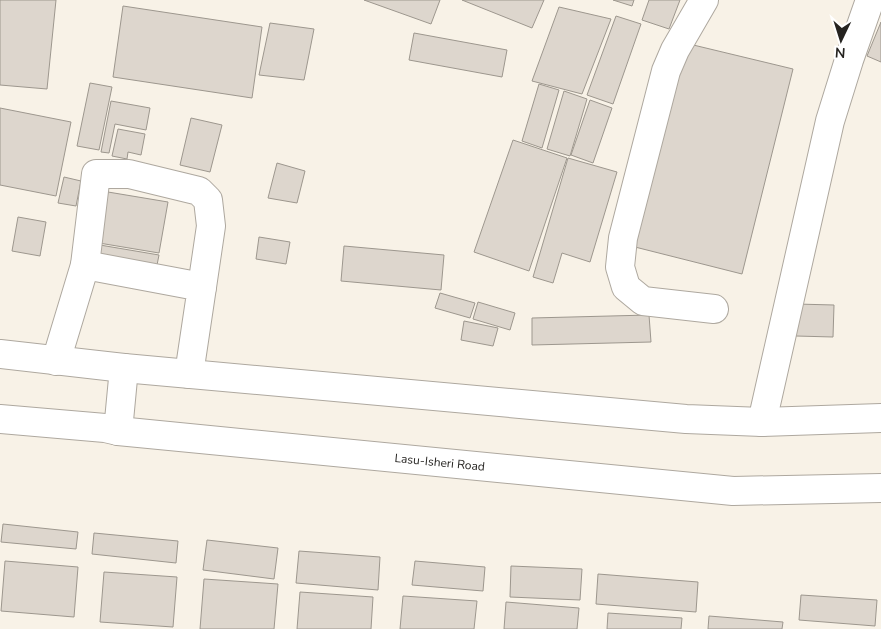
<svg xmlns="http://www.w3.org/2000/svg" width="881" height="629" font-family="'Nunito Sans',sans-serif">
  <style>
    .building { fill: #ddd6cd; stroke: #9d978e }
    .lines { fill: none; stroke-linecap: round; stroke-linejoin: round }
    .minor-casing { stroke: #aea89f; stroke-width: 30 }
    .major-casing { stroke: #aea89f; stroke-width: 30 }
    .minor { stroke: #fff; stroke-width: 28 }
    .major { stroke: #fff; stroke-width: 28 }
    .labels { text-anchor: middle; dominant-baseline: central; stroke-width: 4; stroke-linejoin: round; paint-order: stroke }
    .street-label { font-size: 12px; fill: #252320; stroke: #fff }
  </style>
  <rect width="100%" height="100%" fill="#f8f2e7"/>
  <g class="building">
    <polygon points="0,0 56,0 47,89 0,85"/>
    <polygon points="364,0 440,0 431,24"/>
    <polygon points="462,0 544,0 532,28"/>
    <polygon points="613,0 634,0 632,6"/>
    <polygon points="649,0 680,0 669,29 642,20"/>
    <polygon points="123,6 262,27 252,98 113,77"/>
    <polygon points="559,7 611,19 582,94 532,81"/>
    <polygon points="616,16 641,24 613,104 587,95"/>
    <polygon points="881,22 881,62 867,56"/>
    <polygon points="270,23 314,29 304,80 259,75"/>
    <polygon points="414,33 507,50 502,77 409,60"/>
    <polygon points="685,43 793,69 742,274 635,247"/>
    <polygon points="90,83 112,87 99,150 77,146"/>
    <polygon points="539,84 559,90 542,148 522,141"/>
    <polygon points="564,91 587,99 570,156 547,149"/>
    <polygon points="590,100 612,108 593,163 571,155"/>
    <polygon points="111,101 150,108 146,130 115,124 109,153 101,152"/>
    <polygon points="0,108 71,122 56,196 0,185"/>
    <polygon points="191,118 222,125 210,172 180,165"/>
    <polygon points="118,129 145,134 141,155 128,152 127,159 112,156"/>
    <polygon points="513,140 567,158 529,271 474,252"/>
    <polygon points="568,158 617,172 590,262 562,253 553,283 533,277"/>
    <polygon points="277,163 305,171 297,203 268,198"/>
    <polygon points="64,177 81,181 76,206 58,203"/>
    <polygon points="108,192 168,202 159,253 99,243"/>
    <polygon points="18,217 46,222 40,256 12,251"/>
    <polygon points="259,237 290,242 286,264 256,259"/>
    <polygon points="94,244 159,255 157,265 92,254"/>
    <polygon points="344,246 444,255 441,290 341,281"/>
    <polygon points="440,293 475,303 470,318 435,308"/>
    <polygon points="478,302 515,313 510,330 473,319"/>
    <polygon points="796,304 834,305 833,337 796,336"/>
    <polygon points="649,315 651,342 532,345 532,318"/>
    <polygon points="464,321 498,328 493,346 461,340"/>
    <polygon points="3,524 78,532 76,549 1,542"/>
    <polygon points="94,533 178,541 176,563 92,554"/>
    <polygon points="207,540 278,548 274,579 203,570"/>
    <polygon points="299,551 380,557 378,590 296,583"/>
    <polygon points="5,561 78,567 74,617 1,611"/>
    <polygon points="415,561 485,567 483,591 412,585"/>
    <polygon points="511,566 582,569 580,600 510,597"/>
    <polygon points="104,572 177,577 173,627 100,622"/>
    <polygon points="598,574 698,582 696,612 596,604"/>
    <polygon points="204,579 278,584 274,629 200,629"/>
    <polygon points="300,592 373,597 371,629 297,629"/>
    <polygon points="801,595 877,600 875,626 799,620"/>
    <polygon points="403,596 477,601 474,629 400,629"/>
    <polygon points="506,602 579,608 577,629 504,629"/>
    <polygon points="608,613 682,618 681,629 607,629"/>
    <polygon points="709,616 783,622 782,629 708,629"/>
  </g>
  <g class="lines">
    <defs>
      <g id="minor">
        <polyline points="704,0 675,50 666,71 623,238 620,267 626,287 643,301 714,309"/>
        <polyline points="85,265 96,174 129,174 199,191 208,200 211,226 202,287"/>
        <polyline points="56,361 85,265 202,287 189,374"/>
        <polyline points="762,422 830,121 849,60 870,0"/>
      </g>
      <g id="major">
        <polyline points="0,354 124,368 686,419 762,422 881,418"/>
        <path id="s1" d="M 0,419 L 105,428 L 118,431 L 733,491 L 881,488"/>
        <polyline points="118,431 124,368"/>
      </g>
    </defs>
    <use href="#minor" class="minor-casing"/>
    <use href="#major" class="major-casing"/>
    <use href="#minor" class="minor"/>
    <use href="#major" class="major"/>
  </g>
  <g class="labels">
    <g class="street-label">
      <text stroke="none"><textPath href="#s1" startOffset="442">Lasu-Isheri Road</textPath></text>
    </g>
  </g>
  <g transform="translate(841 40) rotate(184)" stroke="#ffffff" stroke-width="4" paint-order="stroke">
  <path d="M0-4L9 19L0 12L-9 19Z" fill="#252320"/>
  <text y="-8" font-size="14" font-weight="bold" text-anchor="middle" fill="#252320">N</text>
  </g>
</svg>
